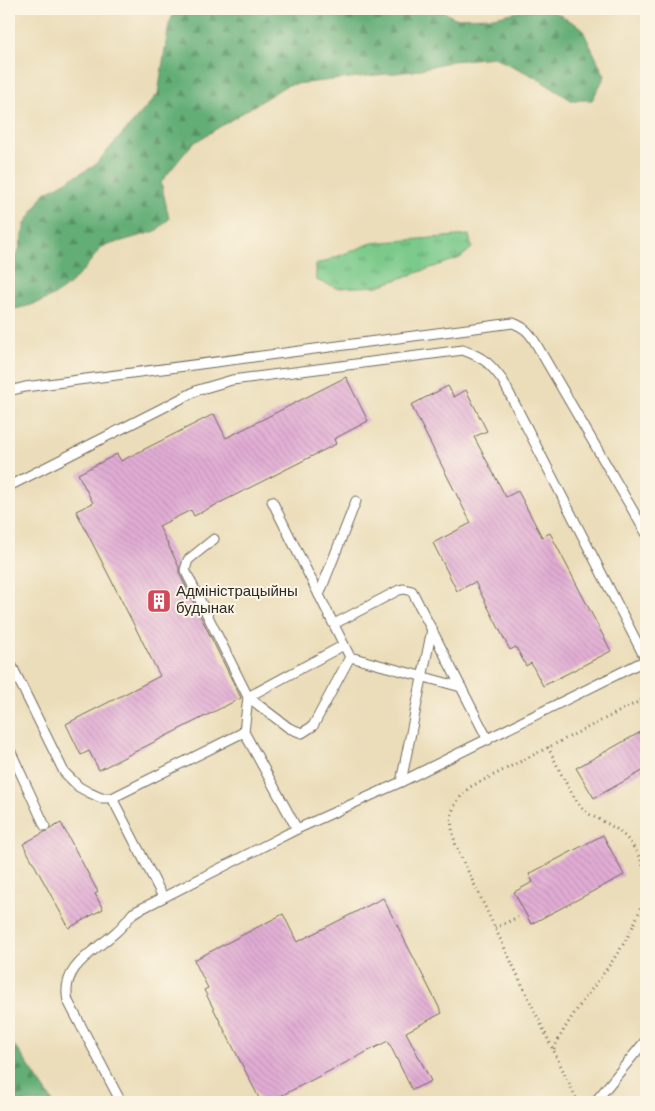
<svg xmlns="http://www.w3.org/2000/svg" width="655" height="1111" font-family="Kalam,sans-serif">
  <style>
    .grass { fill: url(#grass-tufts); stroke: #537a5b }
    .forest { fill: url(#forest-firs); stroke: #486c51 }
    .building { fill: url(#building-back-hatch) }
    .lines { fill: none; stroke-linecap: round; stroke-linejoin: round }
    .lane-casing { stroke: #6e695d; stroke-width: 11 }
    .path { stroke: #6e695d; stroke-width: 3; stroke-dasharray: 1 4; stroke-linecap: butt }
    .lane { stroke: #fff; stroke-width: 9 }
    .labels { text-anchor: middle; dominant-baseline: central; stroke-width: 4; stroke-linejoin: round; paint-order: stroke }
    .poi-label { font-size: 15px; fill: #2b2b2b; stroke: #fcf5e5; text-anchor: start }
  </style>
  <defs>
    <pattern id="grass-tufts" width="24" height="20" patternUnits="userSpaceOnUse" patternTransform="scale(1.25)"><rect width="24" height="20" fill="#7bca8b"/><path d="M3 7l-1-3M5 7V3M7 7l1-3M15 17l-1-3M17 17v-4M19 17l1-3" fill="none" stroke="#65a472"/></pattern>
    <pattern id="forest-firs" width="22" height="20" patternUnits="userSpaceOnUse" patternTransform="scale(1.25)"><rect width="22" height="20" fill="#64ae77"/><path d="M5 1l3.5 6h-7zM16 11l3.5 6h-7z" fill="#538e62"/></pattern>
    <pattern id="building-back-hatch" width="6" height="6" patternUnits="userSpaceOnUse" patternTransform="scale(1.25)"><rect width="6" height="6" fill="#e1acd4"/><path d="M-1 5l2 2M0 0l6 6M5-1l2 2" fill="none" stroke="#c194b6"/></pattern>
  </defs>
  <rect width="100%" height="100%" fill="#fcf5e5"/>
  <filter id="ink" filterUnits="userSpaceOnUse"><feTurbulence type="fractalNoise" baseFrequency=".02" numOctaves="2"/><feDisplacementMap in="SourceGraphic" scale="10" xChannelSelector="R" yChannelSelector="G"/><feConvolveMatrix kernelMatrix="1 2 1 2 8 2 1 2 1" color-interpolation-filters="sRGB"/></filter>
  <filter id="wash" filterUnits="userSpaceOnUse"><feTurbulence type="fractalNoise" baseFrequency=".0096" numOctaves="4" result="noise"/><feDisplacementMap in="SourceGraphic" scale="20" xChannelSelector="R" yChannelSelector="G"/><feGaussianBlur stdDeviation="1.12" result="paint"/><feColorMatrix in="noise" values="0 0 0 0 0 0 0 0 0 0 0 0 0 0 0 0 0 1.4 0 .05"/><feComposite in="paint" operator="in"/></filter>
  <g filter="url(#wash)">
    <rect width="100%" height="100%" fill="#ebddb9"/>
    <polygon class="grass" points="469,235 472,248 460,258 378,286 337,288 316,280 316,265 372,243"/>
    <g class="forest">
      <path d="M 176,9 L 440,9 L 454,18 L 493,17 L 533,9 L 549,9 L 581,27 L 605,76 L 592,100 L 571,100 L 533,76 L 494,57 L 452,61 L 413,71 L 287,85 L 192,144 L 161,182 L 169,219 L 156,231 L 101,247 C 74,285 56,302 9,310 L 9,261 L 18,254 L 25,224 L 45,193 L 94,166 L 158,94 L 169,24 Z"/>
      <polygon points="9,1040 18,1050 53,1102 9,1102"/>
    </g>
    <g id="blocks">
      <g class="building">
        <polygon points="346,377 368,421 334,439 336,444 194,516 191,510 159,526 179,567 179,573 241,698 99,770 89,751 81,755 66,724 160,676 76,511 93,503 78,474 117,454 121,461 214,414 226,438"/>
        <polygon points="448,386 454,397 466,390 487,431 474,437 506,497 518,491 542,537 550,533 611,651 543,686 531,663 526,666 516,647 510,650 475,582 457,591 433,543 471,523 411,405"/>
        <polygon points="646,729 646,769 594,798 576,768"/>
        <polygon points="61,823 98,892 95,894 103,909 69,928 23,844"/>
        <polygon points="603,835 624,875 531,924 514,892 533,882 529,874"/>
        <polygon points="383,898 442,1013 406,1032 431,1081 412,1090 388,1041 269,1102 261,1102 204,990 208,988 194,960 283,914 297,942"/>
      </g>
    </g>
  </g>
  <g filter="url(#ink)">
    <use href="#blocks" fill-opacity="0" stroke="#6e695d" stroke-width="1"/>
    <g class="lines">
      <defs>
        <g id="lane">
          <path d="M 9,391 L 25,387 L 513,323 C 524,327 529,332 535,342 L 646,533"/>
          <path d="M 9,486 L 198,390 L 232,380 L 463,350 C 484,358 490,363 503,381 L 646,660"/>
          <polyline points="272,501 350,657 461,687"/>
          <polyline points="214,539 188,560 185,570 248,697 289,728 302,733 313,726 350,657"/>
          <polyline points="319,595 356,501"/>
          <polyline points="334,624 399,590 404,589 412,591 488,740"/>
          <polyline points="9,660 64,772 79,787 90,793 101,798 112,798 244,732 248,697 344,645"/>
          <polyline points="244,732 297,829"/>
          <polyline points="9,748 45,826"/>
          <polyline points="401,782 432,629"/>
          <polyline points="112,798 163,897"/>
          <path d="M 121,1102 L 68,1001 C 60,966 96,951 117,931 C 123,926 128,919 133,913 L 297,829 L 401,782 L 646,660"/>
          <polyline points="595,1102 646,1040"/>
        </g>
      </defs>
      <use href="#lane" class="lane-casing"/>
      <g class="path">
        <path d="M 548,747 C 558,767 568,790 582,808 C 589,816 599,819 608,824 C 628,834 641,855 646,875"/>
        <polyline points="495,928 518,917"/>
        <path d="M 554,1049 C 576,999 622,962 640,909 C 643,902 646,895 646,887"/>
        <path d="M 578,1102 L 456,846 C 449,818 447,809 470,787 L 646,698"/>
      </g>
      <use href="#lane" class="lane"/>
    </g>
  </g>
  <defs>
    <symbol id="building-square" viewBox="-11 -11 22 22"><rect x="-9" y="-9" width="18" height="18" rx="4" fill="#d1495b" stroke="#fcf5e5"/><path d="M-4-6H4V6H1V3H-1V6H-4ZM-2.5-4.3h1.7v1.8h-1.7ZM.8-4.3h1.7v1.8H.8ZM-2.5-1h1.7V.8h-1.7ZM.8-1h1.7V.8H.8Z" fill="#fff"/></symbol>
  </defs>
  <g fill-rule="evenodd">
    <use href="#building-square" x="145" y="587" width="28" height="28"/>
  </g>
  <g class="labels">
    <g class="poi-label">
      <text x="176" y="592">Адміністрацыйны<tspan x="176" dy="17">будынак</tspan></text>
    </g>
  </g>
  <rect width="655" height="1111" fill="none" stroke="#fcf5e5" stroke-width="30"/>
</svg>
